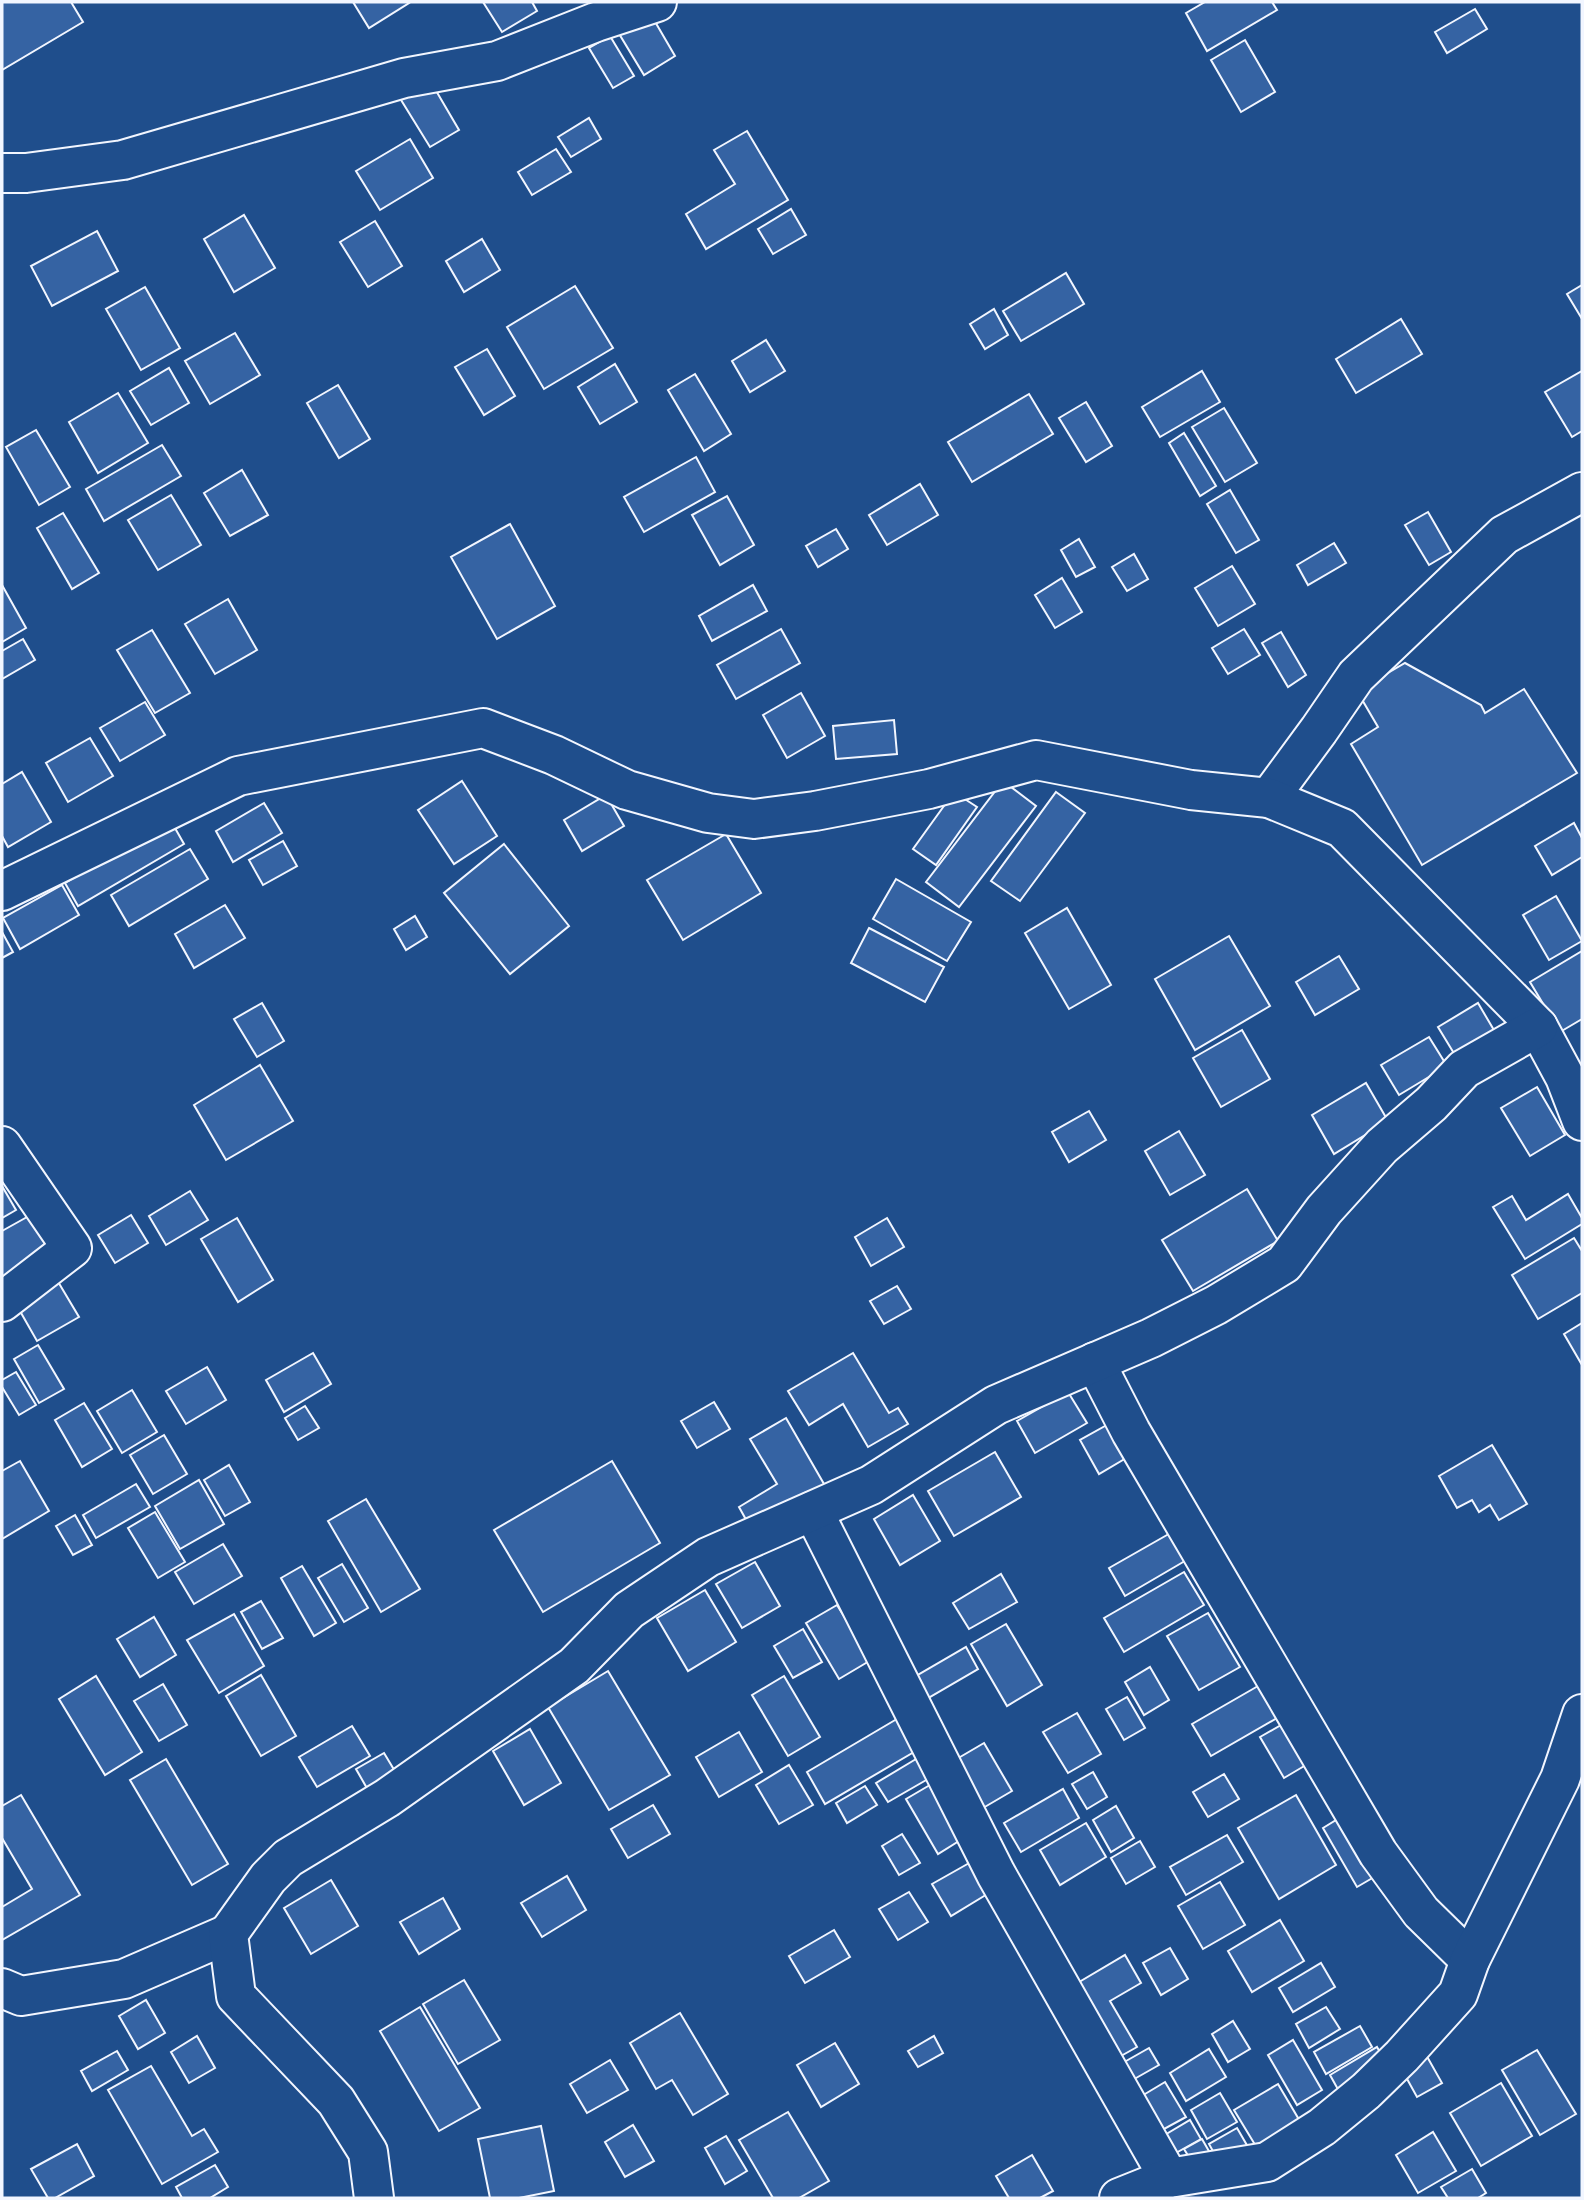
<svg xmlns="http://www.w3.org/2000/svg" width="1584" height="2200" font-family="'Varela Round',sans-serif">
  <style>
    .building { fill: #3563a3; stroke: #f2f6ff; stroke-width: 2 }
    .lines { fill: none; stroke-linecap: round; stroke-linejoin: round }
    .minor-casing { stroke: #f2f6ff; stroke-width: 42 }
    .minor { stroke: #1f4e8c; stroke-width: 38 }
  </style>
  <rect width="100%" height="100%" fill="#1f4e8c"/>
  <g class="building">
    <polygon points="2,2 71,2 83,22 2,70"/>
    <polygon points="353,2 408,2 409,3 369,28"/>
    <polygon points="483,2 532,2 537,11 502,32"/>
    <polygon points="1205,2 1272,2 1277,10 1207,51 1186,13"/>
    <polygon points="1475,9 1487,29 1447,53 1435,32"/>
    <polygon points="650,13 675,56 644,75 618,32"/>
    <polygon points="610,36 634,76 613,88 589,48"/>
    <polygon points="1245,40 1275,92 1241,112 1211,60"/>
    <polygon points="428,77 459,130 430,147 398,95"/>
    <polygon points="589,118 601,139 571,157 558,137"/>
    <polygon points="747,131 788,200 706,249 686,214 735,184 714,150"/>
    <polygon points="410,139 433,178 380,210 356,171"/>
    <polygon points="556,149 571,172 532,195 518,172"/>
    <polygon points="791,209 806,235 773,254 758,229"/>
    <polygon points="244,215 275,268 234,292 204,239"/>
    <polygon points="375,221 402,266 368,287 340,242"/>
    <polygon points="97,231 118,271 52,306 31,266"/>
    <polygon points="482,239 500,270 464,292 446,261"/>
    <polygon points="1066,273 1084,304 1021,341 1003,311"/>
    <polygon points="1582,285 1582,319 1567,294"/>
    <polygon points="575,286 613,348 544,389 507,327"/>
    <polygon points="145,287 180,348 141,370 106,309"/>
    <polygon points="994,309 1008,335 985,349 970,324"/>
    <polygon points="1401,319 1422,354 1356,393 1336,359"/>
    <polygon points="235,333 260,375 210,404 185,361"/>
    <polygon points="766,340 785,371 750,392 732,361"/>
    <polygon points="487,349 515,396 484,415 455,367"/>
    <polygon points="615,364 637,402 600,424 578,387"/>
    <polygon points="169,368 189,403 151,425 130,391"/>
    <polygon points="1202,371 1220,402 1160,437 1142,407"/>
    <polygon points="1582,371 1582,431 1572,437 1545,392"/>
    <polygon points="695,374 731,434 704,451 668,390"/>
    <polygon points="338,385 370,439 339,458 307,403"/>
    <polygon points="118,393 148,443 98,473 69,422"/>
    <polygon points="1029,394 1053,434 972,482 948,442"/>
    <polygon points="1086,402 1112,446 1086,462 1059,418"/>
    <polygon points="1224,408 1257,463 1225,482 1192,427"/>
    <polygon points="36,430 70,487 39,505 6,447"/>
    <polygon points="1184,433 1216,486 1200,496 1169,443"/>
    <polygon points="162,445 181,476 104,521 86,489"/>
    <polygon points="696,457 715,492 644,532 624,497"/>
    <polygon points="242,470 268,515 230,536 204,493"/>
    <polygon points="920,484 938,515 887,545 869,515"/>
    <polygon points="1230,490 1259,540 1236,553 1207,504"/>
    <polygon points="171,495 201,545 158,570 128,520"/>
    <polygon points="727,496 754,545 720,565 692,515"/>
    <polygon points="1428,512 1451,552 1429,565 1405,525"/>
    <polygon points="63,513 99,573 72,589 37,528"/>
    <polygon points="510,524 555,606 497,639 451,557"/>
    <polygon points="836,529 848,549 818,567 806,546"/>
    <polygon points="1079,539 1095,567 1076,577 1061,550"/>
    <polygon points="1334,543 1346,563 1308,585 1297,565"/>
    <polygon points="1134,554 1148,579 1127,591 1112,567"/>
    <polygon points="1232,566 1255,604 1218,626 1195,588"/>
    <polygon points="1062,578 1082,612 1055,628 1035,595"/>
    <polygon points="2,585 26,628 2,642"/>
    <polygon points="753,585 767,611 712,641 699,616"/>
    <polygon points="228,599 257,650 215,674 185,624"/>
    <polygon points="781,629 800,663 736,699 717,665"/>
    <polygon points="1244,629 1260,655 1228,674 1212,648"/>
    <polygon points="152,630 190,693 155,713 117,650"/>
    <polygon points="1281,632 1306,675 1288,687 1262,643"/>
    <polygon points="23,639 35,660 2,679 2,651"/>
    <polygon points="1405,663 1481,705 1485,713 1524,689 1577,773 1422,865 1351,744 1378,727 1357,691"/>
    <polygon points="801,693 825,736 787,758 763,715"/>
    <polygon points="145,702 165,735 120,761 100,728"/>
    <polygon points="894,720 897,754 836,759 833,726"/>
    <polygon points="90,738 113,776 68,802 46,763"/>
    <polygon points="22,772 51,822 8,847 2,836 2,784"/>
    <polygon points="462,781 497,836 454,864 418,810"/>
    <polygon points="1003,781 1036,806 959,907 926,882"/>
    <polygon points="954,792 977,807 936,865 913,849"/>
    <polygon points="1056,792 1085,813 1020,901 991,881"/>
    <polygon points="606,795 624,826 582,851 564,820"/>
    <polygon points="264,803 282,833 233,862 216,831"/>
    <polygon points="171,821 184,844 78,906 65,883"/>
    <polygon points="1574,823 1582,838 1582,857 1552,875 1535,846"/>
    <polygon points="726,834 761,893 683,940 647,880"/>
    <polygon points="283,841 297,866 263,885 249,860"/>
    <polygon points="504,844 569,926 510,974 444,893"/>
    <polygon points="190,849 208,879 129,926 111,895"/>
    <polygon points="896,879 971,922 947,961 873,919"/>
    <polygon points="62,885 79,915 20,949 3,918"/>
    <polygon points="1556,896 1582,941 1549,960 1523,915"/>
    <polygon points="225,905 245,938 194,968 175,934"/>
    <polygon points="1067,908 1111,985 1069,1009 1025,933"/>
    <polygon points="415,916 427,937 406,950 394,929"/>
    <polygon points="869,928 944,967 925,1002 851,963"/>
    <polygon points="2,932 13,952 2,958"/>
    <polygon points="1229,936 1270,1006 1195,1050 1155,979"/>
    <polygon points="1582,951 1582,1019 1560,1032 1530,982"/>
    <polygon points="1339,956 1359,989 1315,1015 1296,982"/>
    <polygon points="262,1003 284,1041 257,1057 234,1019"/>
    <polygon points="1478,1003 1498,1037 1458,1060 1438,1027"/>
    <polygon points="1242,1030 1270,1079 1221,1107 1193,1058"/>
    <polygon points="1429,1037 1447,1066 1399,1095 1381,1065"/>
    <polygon points="260,1065 293,1121 226,1160 194,1105"/>
    <polygon points="1366,1083 1388,1121 1334,1154 1312,1115"/>
    <polygon points="1537,1087 1565,1135 1530,1156 1501,1108"/>
    <polygon points="1089,1111 1106,1140 1069,1162 1052,1132"/>
    <polygon points="1179,1131 1205,1175 1170,1195 1145,1151"/>
    <polygon points="2,1186 16,1210 2,1218"/>
    <polygon points="1247,1189 1278,1241 1193,1291 1162,1240"/>
    <polygon points="190,1191 208,1220 166,1245 149,1216"/>
    <polygon points="1568,1194 1582,1218 1582,1224 1525,1259 1493,1207 1512,1196 1526,1220"/>
    <polygon points="36,1212 58,1251 2,1283 2,1231"/>
    <polygon points="131,1215 148,1243 115,1263 98,1235"/>
    <polygon points="237,1218 273,1280 238,1302 201,1239"/>
    <polygon points="887,1218 904,1247 871,1266 855,1237"/>
    <polygon points="1574,1238 1582,1251 1582,1293 1538,1319 1512,1275"/>
    <polygon points="57,1280 79,1317 37,1341 16,1304"/>
    <polygon points="897,1286 911,1309 884,1324 870,1301"/>
    <polygon points="1582,1323 1582,1365 1564,1334"/>
    <polygon points="38,1345 64,1389 39,1403 14,1359"/>
    <polygon points="313,1353 331,1384 284,1412 266,1380"/>
    <polygon points="853,1353 889,1413 898,1408 908,1424 868,1447 843,1404 809,1425 788,1391"/>
    <polygon points="207,1367 226,1400 186,1424 166,1391"/>
    <polygon points="16,1372 36,1405 19,1415 2,1387 2,1380"/>
    <polygon points="132,1390 157,1432 122,1453 97,1411"/>
    <polygon points="1068,1392 1087,1423 1035,1453 1017,1421"/>
    <polygon points="714,1402 730,1429 697,1448 681,1421"/>
    <polygon points="84,1403 112,1449 82,1467 55,1420"/>
    <polygon points="305,1406 319,1428 298,1440 285,1418"/>
    <polygon points="786,1418 828,1491 754,1534 739,1507 777,1484 750,1439"/>
    <polygon points="1114,1421 1133,1454 1099,1474 1080,1440"/>
    <polygon points="164,1435 187,1474 153,1494 130,1455"/>
    <polygon points="1492,1445 1527,1504 1499,1520 1490,1505 1479,1512 1472,1500 1457,1508 1439,1476"/>
    <polygon points="995,1452 1021,1497 954,1536 928,1491"/>
    <polygon points="20,1461 49,1511 2,1539 2,1471"/>
    <polygon points="612,1461 660,1543 543,1612 494,1530"/>
    <polygon points="229,1465 250,1502 225,1516 204,1480"/>
    <polygon points="199,1480 224,1524 180,1549 155,1506"/>
    <polygon points="136,1484 150,1507 96,1538 83,1515"/>
    <polygon points="913,1495 940,1541 900,1565 874,1519"/>
    <polygon points="366,1499 420,1589 381,1612 328,1521"/>
    <polygon points="155,1512 185,1562 158,1578 128,1528"/>
    <polygon points="75,1515 92,1545 73,1555 56,1526"/>
    <polygon points="1174,1531 1190,1558 1125,1596 1109,1568"/>
    <polygon points="223,1544 242,1576 194,1604 175,1572"/>
    <polygon points="755,1562 780,1606 742,1628 716,1584"/>
    <polygon points="342,1564 368,1608 344,1622 318,1578"/>
    <polygon points="302,1566 336,1623 314,1636 281,1578"/>
    <polygon points="1184,1572 1204,1605 1124,1652 1104,1618"/>
    <polygon points="1001,1574 1017,1602 969,1629 953,1603"/>
    <polygon points="705,1590 736,1642 688,1671 657,1618"/>
    <polygon points="261,1601 283,1638 262,1649 241,1612"/>
    <polygon points="837,1605 871,1660 839,1679 806,1623"/>
    <polygon points="1208,1613 1240,1667 1199,1690 1167,1636"/>
    <polygon points="234,1614 264,1666 219,1693 187,1640"/>
    <polygon points="154,1617 176,1655 140,1677 117,1639"/>
    <polygon points="1006,1624 1042,1685 1007,1706 971,1644"/>
    <polygon points="803,1629 822,1662 793,1678 774,1646"/>
    <polygon points="966,1647 978,1669 923,1701 911,1679"/>
    <polygon points="1150,1667 1169,1700 1144,1715 1125,1682"/>
    <polygon points="608,1671 670,1775 609,1810 548,1707"/>
    <polygon points="261,1675 296,1736 261,1756 226,1696"/>
    <polygon points="96,1676 142,1752 105,1775 59,1699"/>
    <polygon points="784,1676 820,1737 788,1756 752,1695"/>
    <polygon points="1265,1682 1284,1714 1211,1756 1192,1724"/>
    <polygon points="163,1684 187,1725 159,1741 134,1701"/>
    <polygon points="1127,1697 1145,1728 1124,1740 1106,1709"/>
    <polygon points="907,1713 926,1745 825,1804 807,1772"/>
    <polygon points="1077,1713 1101,1754 1068,1773 1043,1732"/>
    <polygon points="1288,1721 1311,1762 1284,1778 1260,1737"/>
    <polygon points="352,1726 370,1756 317,1787 299,1757"/>
    <polygon points="530,1729 561,1783 524,1805 493,1751"/>
    <polygon points="739,1732 762,1772 719,1797 696,1757"/>
    <polygon points="984,1743 1012,1791 983,1808 955,1760"/>
    <polygon points="384,1753 396,1773 368,1790 356,1769"/>
    <polygon points="166,1759 228,1864 192,1885 130,1780"/>
    <polygon points="916,1759 928,1779 888,1802 876,1783"/>
    <polygon points="789,1765 813,1805 779,1824 756,1785"/>
    <polygon points="1093,1772 1107,1797 1087,1809 1072,1784"/>
    <polygon points="1224,1774 1239,1799 1208,1817 1193,1792"/>
    <polygon points="935,1782 967,1836 938,1854 906,1799"/>
    <polygon points="865,1786 877,1805 847,1823 836,1803"/>
    <polygon points="1063,1789 1079,1818 1021,1852 1004,1823"/>
    <polygon points="21,1795 80,1895 2,1940 2,1907 32,1889 2,1838 2,1806"/>
    <polygon points="1296,1795 1336,1865 1279,1899 1238,1828"/>
    <polygon points="653,1805 670,1834 628,1858 611,1829"/>
    <polygon points="1116,1806 1134,1838 1111,1852 1093,1820"/>
    <polygon points="1346,1814 1381,1873 1357,1887 1323,1828"/>
    <polygon points="1086,1823 1106,1857 1060,1885 1040,1850"/>
    <polygon points="902,1834 920,1863 899,1875 882,1846"/>
    <polygon points="1227,1835 1243,1862 1186,1895 1170,1867"/>
    <polygon points="1140,1841 1155,1867 1126,1884 1111,1858"/>
    <polygon points="971,1862 989,1893 951,1916 932,1884"/>
    <polygon points="567,1876 586,1910 542,1937 521,1903"/>
    <polygon points="331,1880 358,1926 311,1954 284,1908"/>
    <polygon points="1220,1882 1245,1925 1203,1949 1178,1906"/>
    <polygon points="909,1892 928,1922 898,1940 879,1909"/>
    <polygon points="443,1898 460,1929 419,1954 400,1922"/>
    <polygon points="1280,1920 1304,1961 1252,1992 1228,1951"/>
    <polygon points="834,1930 850,1957 805,1983 789,1956"/>
    <polygon points="1170,1948 1188,1979 1161,1995 1143,1963"/>
    <polygon points="1125,1955 1141,1983 1110,2001 1137,2047 1112,2061 1069,1988"/>
    <polygon points="1321,1963 1335,1987 1293,2012 1279,1988"/>
    <polygon points="464,1980 500,2040 458,2064 423,2004"/>
    <polygon points="146,2000 165,2033 138,2049 119,2016"/>
    <polygon points="420,2007 480,2108 439,2131 380,2031"/>
    <polygon points="1326,2007 1340,2029 1309,2048 1296,2024"/>
    <polygon points="680,2013 728,2094 693,2115 672,2080 656,2089 630,2043"/>
    <polygon points="1233,2021 1250,2049 1228,2062 1212,2034"/>
    <polygon points="1360,2026 1372,2047 1326,2074 1314,2052"/>
    <polygon points="197,2036 215,2068 189,2083 171,2052"/>
    <polygon points="934,2036 943,2053 918,2067 908,2051"/>
    <polygon points="1293,2040 1322,2090 1297,2105 1268,2055"/>
    <polygon points="835,2043 859,2084 821,2107 797,2065"/>
    <polygon points="1377,2047 1388,2066 1340,2093 1330,2075"/>
    <polygon points="1149,2048 1159,2065 1129,2082 1119,2065"/>
    <polygon points="1209,2049 1226,2077 1186,2101 1170,2073"/>
    <polygon points="1537,2050 1576,2114 1540,2135 1502,2070"/>
    <polygon points="117,2051 128,2070 92,2091 81,2071"/>
    <polygon points="1425,2053 1442,2083 1417,2097 1401,2068"/>
    <polygon points="610,2060 628,2090 587,2113 570,2084"/>
    <polygon points="151,2066 192,2136 204,2129 218,2152 162,2184 108,2090"/>
    <polygon points="1165,2082 1186,2117 1155,2134 1135,2100"/>
    <polygon points="1501,2083 1532,2136 1481,2166 1450,2113"/>
    <polygon points="1278,2084 1301,2123 1257,2148 1234,2110"/>
    <polygon points="1220,2093 1237,2122 1207,2139 1191,2110"/>
    <polygon points="788,2112 829,2181 799,2198 773,2198 739,2140"/>
    <polygon points="1190,2120 1201,2139 1174,2154 1163,2136"/>
    <polygon points="633,2125 654,2161 625,2177 605,2142"/>
    <polygon points="541,2126 554,2191 519,2198 490,2198 478,2139"/>
    <polygon points="1237,2128 1248,2147 1220,2164 1209,2144"/>
    <polygon points="1433,2132 1456,2171 1418,2193 1396,2155"/>
    <polygon points="726,2136 747,2171 725,2184 705,2148"/>
    <polygon points="1202,2139 1214,2160 1197,2170 1184,2149"/>
    <polygon points="77,2144 94,2176 55,2198 48,2198 31,2169"/>
    <polygon points="1032,2155 1053,2191 1040,2198 1009,2198 996,2176"/>
    <polygon points="215,2165 228,2187 210,2198 182,2198 176,2187"/>
    <polygon points="1472,2169 1486,2193 1478,2198 1448,2198 1441,2187"/>
  </g>
  <g class="lines">
    <defs>
      <g id="minor">
        <polyline points="2,173 26,173 123,160 404,78 497,61 596,22 657,2"/>
        <polyline points="1269,798 1319,730 1356,676 1504,535 1582,492"/>
        <polyline points="2,891 238,776 483,728 554,755 627,790 708,813 754,819 815,811 929,789 1036,760 1191,790 1269,798 1342,828 1538,1027 1565,1077 1582,1121"/>
        <polyline points="2,1146 72,1248 2,1302"/>
        <polyline points="1095,1362 1131,1432 1378,1853 1421,1912 1470,1960"/>
        <polyline points="813,1511 996,1874 1169,2178"/>
        <polyline points="2,1988 21,1996 124,1979 228,1934"/>
        <polyline points="374,2198 368,2152 336,2101 236,1996 228,1934 268,1878 288,1858 387,1798 574,1666 629,1610 708,1557 871,1485 996,1405 1151,1338 1216,1305 1284,1264 1324,1210 1382,1146 1431,1104 1464,1069 1538,1027"/>
        <polyline points="1119,2198 1169,2178 1267,2162 1322,2127 1366,2091 1402,2056 1458,1994 1470,1960 1560,1779 1582,1714"/>
      </g>
    </defs>
    <use href="#minor" class="minor-casing"/>
    <use href="#minor" class="minor"/>
  </g>
  <rect width="1584" height="2200" fill="none" stroke="#f2f6ff" stroke-width="7"/>
</svg>
